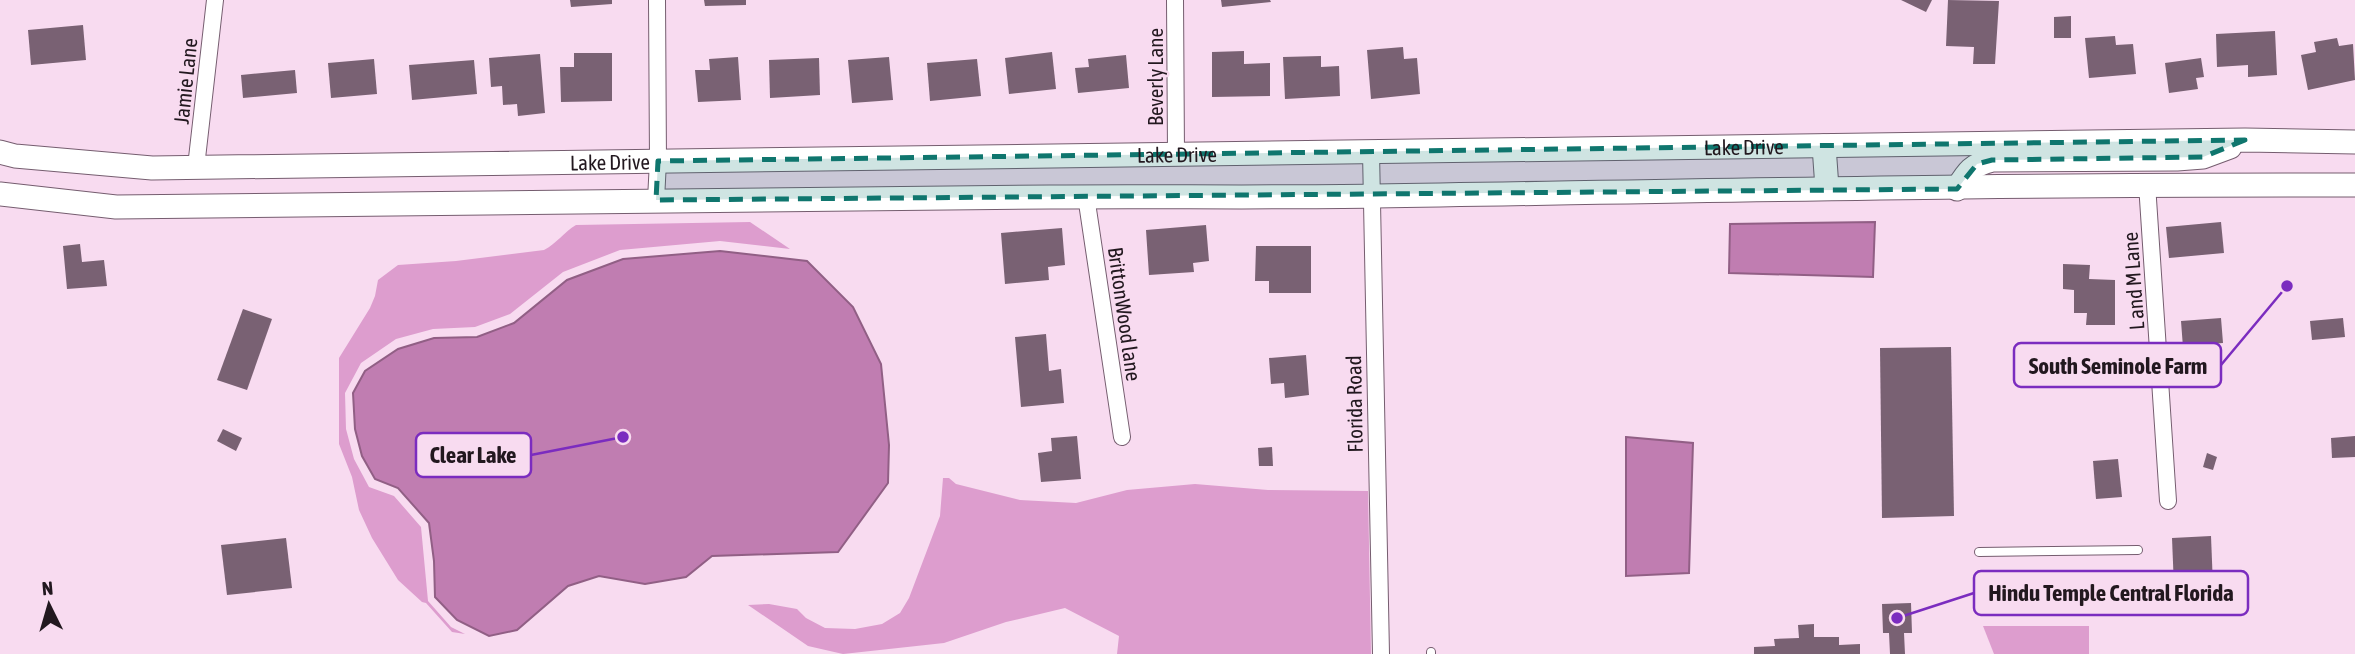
<svg xmlns="http://www.w3.org/2000/svg" width="2355" height="654" font-family="'Asap Condensed',sans-serif">
  <style>
    .green { fill: #dd9dce }
    .water { fill: #c07db1; stroke: #915f85; stroke-width: 2 }
    .building { fill: #796173 }
    .lines { fill: none; stroke-linecap: round; stroke-linejoin: round }
    .lane-casing { stroke: #755d6f; stroke-width: 10 }
    .street-casing { stroke: #755d6f; stroke-width: 18 }
    .secondary-casing { stroke: #755d6f; stroke-width: 25 }
    .lane { stroke: #fff; stroke-width: 8 }
    .street { stroke: #fff; stroke-width: 16 }
    .secondary { stroke: #fff; stroke-width: 23 }
    .marked { fill: #0f766e; fill-opacity: 0.2; stroke: #0f766e; stroke-width: 5; stroke-dasharray: 14 9; stroke-linejoin: round }
    .labels { text-anchor: middle; dominant-baseline: central; stroke-width: 5; stroke-linejoin: round; paint-order: stroke }
    .street-label { font-size: 21px; fill: #22181f; stroke: #f8dbf0 }
    .leader { fill: none; stroke: #7b2cbf; stroke-width: 2.5 }
    .callout-dot { fill: #7b2cbf; stroke: #f8dbf0; stroke-width: 2.5 }
    .callout { fill: #f8dbf0; stroke: #7b2cbf; stroke-width: 2.5 }
    .callout-label { font-size: 23px; text-anchor: middle; font-weight: bold; fill: #22181f }
  </style>
  <rect width="100%" height="100%" fill="#f8dbf0"/>
  <g class="green">
    <path d="M 750,222 L 790,249 L 720,241 L 620,250 L 563,272 L 510,314 L 475,327 L 433,329 L 396,339 L 361,363 L 345,393 L 346,429 L 354,459 L 369,487 L 394,496 L 421,527 L 428,601 L 451,627 L 465,634 L 452,632 L 426,603 L 422,602 L 398,580 L 372,538 L 359,510 L 352,477 L 339,444 L 339,358 L 370,308 L 375,296 L 378,280 L 398,265 L 456,261 L 544,250 C 556,244 564,232 576,225 Z"/>
    <polygon points="943,478 949,478 956,484 1020,500 1076,503 1127,490 1195,484 1268,490 1368,491 1371,654 1117,654 1119,636 1065,608 1006,622 944,643 843,654 808,646 748,605 769,604 797,609 806,618 825,628 855,629 882,624 900,613 909,598 940,516"/>
    <polygon points="1983,626 2089,626 2089,654 1994,654"/>
  </g>
  <g class="water">
    <polygon points="1875,222 1873,277 1729,273 1730,224"/>
    <polygon points="720,251 807,261 853,307 881,364 889,445 888,483 838,552 712,556 686,577 645,584 599,576 568,586 517,630 489,636 457,620 435,597 434,561 429,523 398,488 375,479 362,456 355,429 353,393 365,371 398,349 434,338 477,337 514,323 567,280 623,259"/>
    <polygon points="1626,437 1693,443 1689,573 1626,576"/>
  </g>
  <g class="building">
    <polygon points="570,0 612,0 612,4 571,7"/>
    <polygon points="704,0 746,0 746,5 705,6"/>
    <polygon points="1221,0 1270,0 1271,2 1222,7"/>
    <polygon points="1901,0 1932,0 1926,12"/>
    <polygon points="1948,0 1999,1 1995,64 1973,64 1974,47 1946,46"/>
    <polygon points="2071,16 2071,38 2054,38 2054,17"/>
    <polygon points="83,25 86,60 31,65 28,30"/>
    <polygon points="2275,31 2277,75 2248,77 2248,65 2217,67 2216,34"/>
    <polygon points="2115,36 2116,45 2133,44 2136,74 2089,78 2085,38"/>
    <polygon points="2337,38 2339,46 2353,44 2355,80 2308,90 2301,55 2316,52 2314,42"/>
    <polygon points="1403,47 1404,59 1417,58 1420,94 1371,99 1367,50"/>
    <polygon points="1244,51 1244,64 1270,63 1270,96 1212,97 1212,52"/>
    <polygon points="1052,52 1056,89 1009,94 1005,58"/>
    <polygon points="574,53 612,53 612,101 561,102 560,67 574,67"/>
    <polygon points="540,54 545,113 518,116 517,104 503,105 502,86 491,87 489,58"/>
    <polygon points="1126,55 1129,88 1078,93 1075,68 1089,67 1088,59"/>
    <polygon points="1321,56 1321,67 1339,66 1340,96 1285,99 1283,57"/>
    <polygon points="738,57 741,100 698,102 695,70 710,70 709,59"/>
    <polygon points="889,57 893,100 852,103 848,60"/>
    <polygon points="819,58 820,95 770,98 769,60"/>
    <polygon points="2201,58 2204,77 2196,78 2198,89 2169,93 2165,63"/>
    <polygon points="374,59 377,94 331,98 328,63"/>
    <polygon points="977,59 981,96 930,101 927,63"/>
    <polygon points="474,60 477,94 412,100 409,65"/>
    <polygon points="295,70 297,93 243,98 241,75"/>
    <polygon points="2221,222 2224,253 2169,258 2166,227"/>
    <polygon points="1206,225 1209,261 1193,263 1194,272 1149,275 1146,230"/>
    <polygon points="1062,228 1065,265 1048,267 1049,280 1005,284 1001,233"/>
    <polygon points="80,244 82,262 104,260 107,286 67,289 63,246"/>
    <polygon points="1256,246 1311,246 1311,293 1269,293 1269,281 1255,281"/>
    <polygon points="2063,264 2090,265 2089,279 2115,280 2115,325 2086,325 2087,313 2074,313 2074,290 2063,289"/>
    <polygon points="243,309 272,319 247,390 217,380"/>
    <polygon points="2221,318 2223,343 2210,344 2212,371 2185,374 2181,321"/>
    <polygon points="2343,318 2345,337 2312,340 2310,321"/>
    <polygon points="1046,334 1049,371 1061,369 1064,403 1021,407 1015,337"/>
    <polygon points="1951,347 1954,516 1882,518 1880,348"/>
    <polygon points="1306,355 1309,395 1285,398 1284,383 1271,384 1269,358"/>
    <polygon points="223,429 242,438 236,451 217,441"/>
    <polygon points="1077,436 1081,479 1041,482 1038,453 1052,451 1051,438"/>
    <polygon points="2355,436 2355,457 2332,458 2331,438"/>
    <polygon points="1272,447 1273,466 1259,466 1258,448"/>
    <polygon points="2207,453 2217,457 2213,470 2203,467"/>
    <polygon points="2118,459 2122,497 2096,499 2093,461"/>
    <polygon points="2211,536 2214,611 2175,612 2172,538"/>
    <polygon points="286,538 292,588 227,595 221,545"/>
    <polygon points="1911,603 1912,633 1904,633 1905,654 1890,654 1889,633 1883,633 1882,604"/>
    <polygon points="1814,624 1814,637 1839,637 1839,645 1860,644 1860,654 1754,654 1754,647 1775,646 1774,639 1799,638 1798,625"/>
  </g>
  <g class="lines">
    <defs>
      <g id="lane">
        <polyline points="1979,552 2138,550"/>
        <polyline points="1431,654 1431,652"/>
      </g>
      <g id="street">
        <polyline points="1175,0 1176,153"/>
        <polyline points="1371,152 1381,654"/>
        <polyline points="196,167 215,0"/>
        <polyline points="2147,184 2168,501"/>
        <polyline points="1086,196 1122,437"/>
        <polyline points="656,200 658,161 657,0"/>
      </g>
      <g id="secondary">
        <polyline points="1824,146 1827,188"/>
        <path id="s1" d="M 0,152 L 15,156 L 152,168 L 2245,140 L 2355,142"/>
        <path d="M 1957,189 C 1968,171 1972,165 1992,160 L 2177,159 L 2203,157 L 2230,147"/>
        <path d="M 0,194 L 116,207 C 427,204 738,200 1050,197 C 1158,196 1267,198 1376,196 C 1702,191 2029,184 2355,185"/>
      </g>
    </defs>
    <use href="#lane" class="lane-casing"/>
    <use href="#street" class="street-casing"/>
    <use href="#secondary" class="secondary-casing"/>
    <use href="#lane" class="lane"/>
    <use href="#street" class="street"/>
    <use href="#secondary" class="secondary"/>
  </g>
  <path class="marked" d="M 2245,140 L 2203,157 L 1992,160 L 1977,164 L 1957,189 L 656,200 L 658,161 Z"/>
  <g class="labels">
    <g class="street-label">
      <text transform="translate(1155 77) rotate(-90)">Beverly Lane</text>
      <text transform="translate(185 81) rotate(-84)">Jamie Lane</text>
      <text stroke="none"><textPath href="#s1" startOffset="1745">Lake Drive</textPath></text>
      <text stroke="none"><textPath href="#s1" startOffset="1178">Lake Drive</textPath></text>
      <text stroke="none"><textPath href="#s1" startOffset="611">Lake Drive</textPath></text>
      <text transform="translate(2133 281) rotate(-94)">L and M Lane</text>
      <text transform="translate(1125 314) rotate(82)">BrittonWood lane</text>
      <text transform="translate(1354 404) rotate(-91)">Florida Road</text>
    </g>
  </g>
  <path class="leader" d="M2287 286L2221 365M623 437L531 455M1897 618L1974 593"/>
  <g class="callout-dot">
    <circle cx="2287" cy="286" r="7"/>
    <circle cx="623" cy="437" r="7"/>
    <circle cx="1897" cy="618" r="7"/>
  </g>
  <g class="callout">
    <rect x="2014" y="343" width="207" height="44" rx="7"/>
    <rect x="416" y="433" width="115" height="44" rx="7"/>
    <rect x="1974" y="571" width="274" height="44" rx="7"/>
  </g>
  <g class="callout-label">
    <text x="2118" y="374">South Seminole Farm</text>
    <text x="473" y="463">Clear Lake</text>
    <text x="2111" y="601">Hindu Temple Central Florida</text>
  </g>
  <g transform="translate(49 605) rotate(355)" stroke="#f8dbf0" stroke-width="5" paint-order="stroke">
  <path d="M0-5L12 26L0 18L-12 26Z" fill="#22181f"/>
  <text y="-10" font-size="19" font-weight="bold" text-anchor="middle" fill="#22181f">N</text>
  </g>
</svg>
